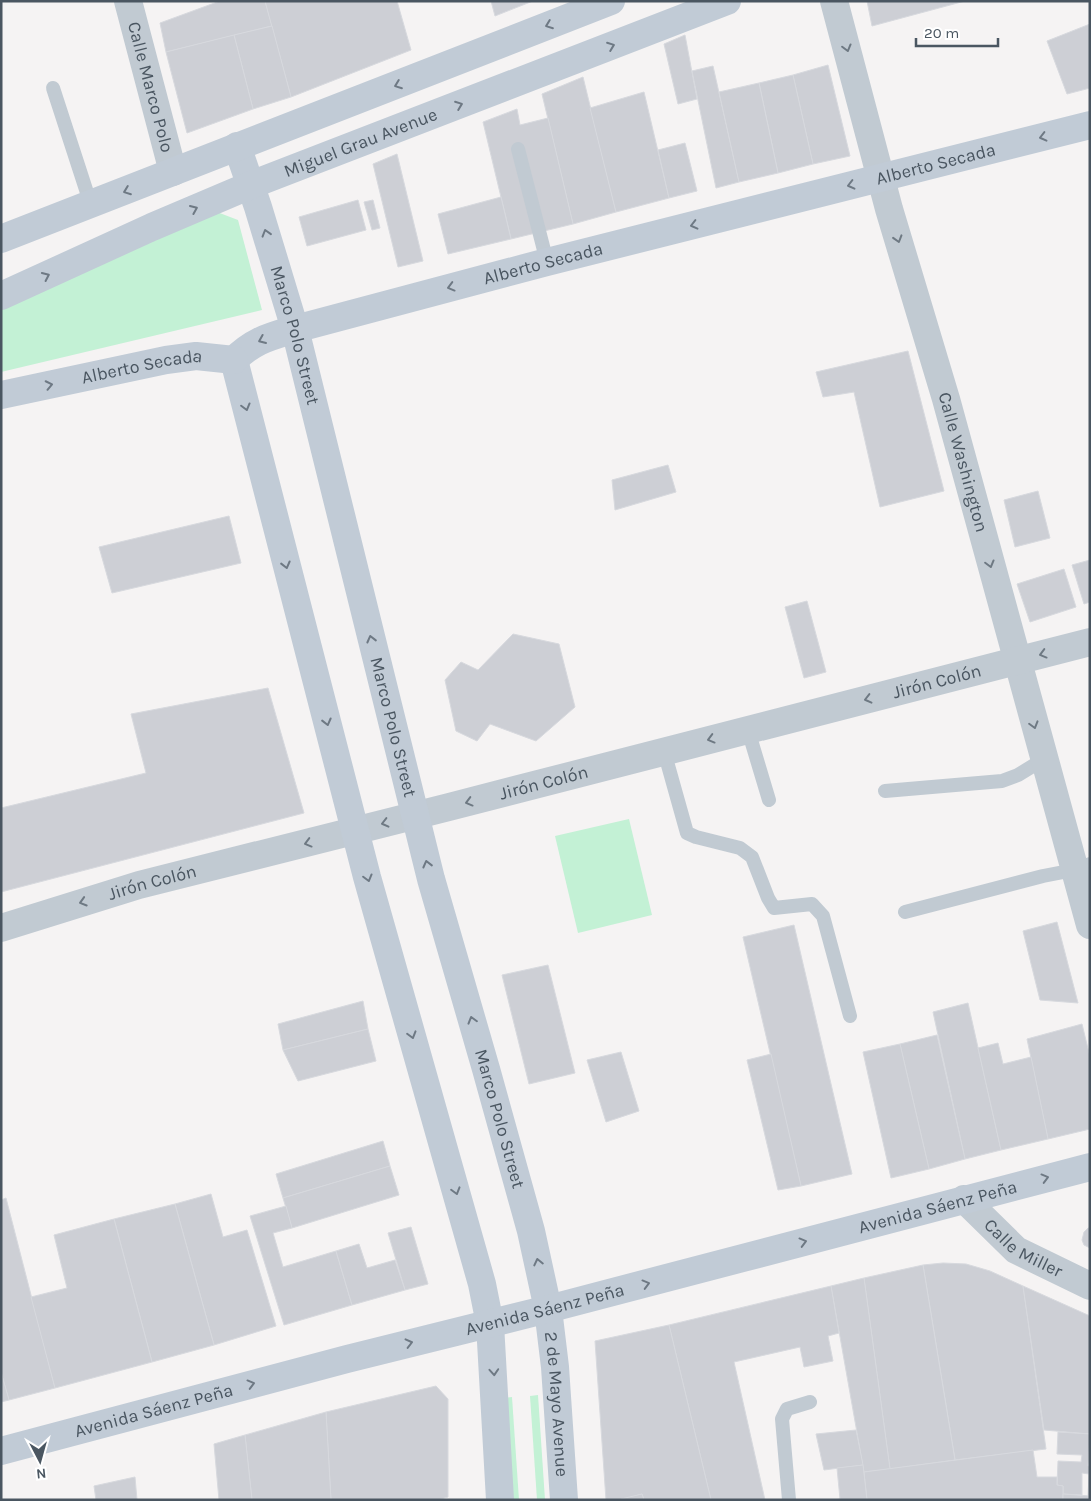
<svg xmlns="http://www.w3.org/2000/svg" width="1091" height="1501" font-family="Karla,sans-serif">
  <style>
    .green { fill: #c3f1d5 }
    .building { fill: #cdcfd5; stroke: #d7d9de }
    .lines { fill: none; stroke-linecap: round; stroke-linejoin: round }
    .lane { stroke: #c1cad2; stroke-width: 14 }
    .street { stroke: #c1cad2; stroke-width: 28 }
    .secondary { stroke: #c1cbd6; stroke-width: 28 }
    .oneway { stroke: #6e7984 }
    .oneway2 { stroke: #6e7983 }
    .labels { text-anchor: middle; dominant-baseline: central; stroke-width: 5; stroke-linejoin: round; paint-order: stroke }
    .street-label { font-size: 18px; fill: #4a5661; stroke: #fff }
  </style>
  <rect width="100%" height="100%" fill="#f5f3f3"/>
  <g class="green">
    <polygon points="217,212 238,220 262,310 1,372 1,310"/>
    <polygon points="629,819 652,915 578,933 555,836"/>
    <polygon points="538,1395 545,1500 537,1500 530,1396"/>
    <polygon points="512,1397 519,1500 510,1500 503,1398"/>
  </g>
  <g class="building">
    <polygon points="220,1 265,1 272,26 166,52 160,23"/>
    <polygon points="265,1 397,1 411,50 291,97"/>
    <polygon points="491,1 533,1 495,16"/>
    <polygon points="867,1 965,1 872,26"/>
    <polygon points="1090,24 1090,88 1067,94 1047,41"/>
    <polygon points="272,26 291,97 253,109 234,35"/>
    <polygon points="234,35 253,109 187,133 166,52"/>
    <polygon points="685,35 697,99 678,104 664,44"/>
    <polygon points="828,65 850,156 813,164 793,75"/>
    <polygon points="713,66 739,182 716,188 692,71"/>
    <polygon points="793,75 813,164 778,173 759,83"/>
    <polygon points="583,77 616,212 573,224 542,94"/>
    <polygon points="759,83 778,173 739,182 719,92"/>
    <polygon points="644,92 669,198 616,212 590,108"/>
    <polygon points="517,109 520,125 548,118 573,224 511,239 483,122"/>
    <polygon points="685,143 697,191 669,198 658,150"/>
    <polygon points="397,154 423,261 398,267 373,164"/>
    <polygon points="501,197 511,239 448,254 438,214"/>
    <polygon points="358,200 366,230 307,246 299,217"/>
    <polygon points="373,200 380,228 372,230 364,202"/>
    <polygon points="908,351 944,491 880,507 854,392 823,397 816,372"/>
    <polygon points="668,465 676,492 615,510 612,480"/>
    <polygon points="1038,491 1050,538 1015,547 1004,500"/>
    <polygon points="229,516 241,563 112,593 99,547"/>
    <polygon points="1090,560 1090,602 1084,604 1072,565"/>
    <polygon points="1064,569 1076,607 1030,622 1017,584"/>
    <polygon points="807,601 826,672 804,678 785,607"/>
    <polygon points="513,634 559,644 575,707 536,741 490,724 477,741 456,731 445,680 461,662 478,670"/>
    <polygon points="268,688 304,813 1,892 1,808 146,773 131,714"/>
    <polygon points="1057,922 1078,1003 1040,1000 1023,931"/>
    <polygon points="794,925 852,1174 801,1186 743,937"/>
    <polygon points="548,965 575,1073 529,1084 502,975"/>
    <polygon points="363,1001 368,1029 283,1050 278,1024"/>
    <polygon points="968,1003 1001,1150 965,1159 933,1012"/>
    <polygon points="1082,1024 1090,1057 1090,1129 1048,1139 1027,1039"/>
    <polygon points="368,1029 376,1061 298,1081 283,1050"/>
    <polygon points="937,1035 965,1159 929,1169 900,1044"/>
    <polygon points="998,1043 1003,1064 1031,1057 1048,1139 1001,1150 978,1048"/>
    <polygon points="900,1044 929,1169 891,1178 863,1052"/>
    <polygon points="621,1052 639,1111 606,1122 587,1060"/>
    <polygon points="771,1054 801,1186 778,1190 747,1060"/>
    <polygon points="383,1141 390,1166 283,1198 276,1174"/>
    <polygon points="390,1166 399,1195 292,1228 283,1198"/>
    <polygon points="211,1194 223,1237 247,1230 276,1326 214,1345 175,1204"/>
    <polygon points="6,1198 55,1388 9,1400 1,1372 1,1200"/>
    <polygon points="175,1204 214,1345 152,1362 114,1219"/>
    <polygon points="286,1206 292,1228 273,1233 283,1267 336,1251 352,1305 284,1325 250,1216"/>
    <polygon points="114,1219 152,1362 55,1388 31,1297 67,1288 54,1235"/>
    <polygon points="411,1227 428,1284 405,1290 388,1233"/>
    <polygon points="1088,1228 1090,1228 1090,1248 1084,1245 1082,1240 1084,1232"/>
    <polygon points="359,1244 367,1268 395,1260 405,1290 352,1305 336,1251"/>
    <polygon points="943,1263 966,1264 990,1271 1023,1286 1046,1449 955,1460 923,1265"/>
    <polygon points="923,1265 955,1460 890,1469 864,1278"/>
    <polygon points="864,1278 890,1469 864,1472 831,1286"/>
    <polygon points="831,1286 839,1333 828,1336 833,1361 804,1367 800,1347 734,1362 765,1500 711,1500 669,1325"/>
    <polygon points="1023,1286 1090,1316 1090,1434 1044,1430"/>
    <polygon points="669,1325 711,1500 644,1500 642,1494 621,1500 606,1500 595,1341"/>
    <polygon points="1,1372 9,1400 1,1402"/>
    <polygon points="436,1386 448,1399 448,1497 437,1500 331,1500 326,1412"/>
    <polygon points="326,1412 331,1500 252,1500 245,1435"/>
    <polygon points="856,1430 863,1465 824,1470 816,1434"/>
    <polygon points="1058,1432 1090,1434 1088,1466 1090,1466 1090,1496 1088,1496 1089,1474 1082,1473 1082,1495 1063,1494 1063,1486 1057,1485 1058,1461 1081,1462 1082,1455 1057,1454"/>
    <polygon points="245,1435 252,1500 219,1500 214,1444"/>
    <polygon points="1033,1450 1037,1477 1057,1477 1057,1485 1063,1486 1063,1500 867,1500 864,1472"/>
    <polygon points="863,1465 867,1500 834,1500 840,1499 837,1468"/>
    <polygon points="135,1477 137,1500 96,1500 94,1486"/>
    <polygon points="642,1494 644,1500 621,1499"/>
    <polygon points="1063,1494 1090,1496 1090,1500 1063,1500"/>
  </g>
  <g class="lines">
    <g class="lane">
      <polyline points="53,88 91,205"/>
      <polyline points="518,149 547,262"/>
      <polyline points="748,730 769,800"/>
      <polyline points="664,751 687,833 696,837 740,848 752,857 768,898 774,908 812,904 823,916 850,1016"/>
      <polyline points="885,791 1002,781 1018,775 1044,759"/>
      <polyline points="905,912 1043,876 1074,870 1090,864"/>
      <polyline points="789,1500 782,1419 787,1409 810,1402"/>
    </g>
    <g class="street">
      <path id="s1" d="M 128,1 L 173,172"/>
      <path id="s2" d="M 834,1 L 889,209 L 946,399 L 1090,925"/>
      <path id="s3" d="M 1,928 L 139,885 L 449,807 L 1090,642"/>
      <path id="s4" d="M 964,1199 L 1016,1250 L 1090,1286"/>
    </g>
    <g class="secondary">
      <path id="s5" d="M 237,146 L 258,207 L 295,329 L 431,879 L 486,1069 L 531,1231 L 548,1309 L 555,1367 L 564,1500"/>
      <polyline points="1,239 611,1"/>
      <path id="s6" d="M 1,296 L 152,227 L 251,185 L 727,1"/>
      <polyline points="234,360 367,877 482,1284 490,1324 500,1500"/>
      <path id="s7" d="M 234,360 C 254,340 269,337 295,329 L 547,262 L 1090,125"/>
      <path id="s8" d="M 1,395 L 166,360 L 196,356 L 234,360"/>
      <path id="s9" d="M 1,1451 L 347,1359 L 548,1309 L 1090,1167"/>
    </g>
  </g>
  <defs><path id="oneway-chevron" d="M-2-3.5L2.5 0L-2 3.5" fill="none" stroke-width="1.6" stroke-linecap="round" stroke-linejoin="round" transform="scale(1.25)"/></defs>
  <g class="oneway">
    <use href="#oneway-chevron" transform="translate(549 25) rotate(159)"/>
    <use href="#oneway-chevron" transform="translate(611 46) rotate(-21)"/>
    <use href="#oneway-chevron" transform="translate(398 85) rotate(159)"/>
    <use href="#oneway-chevron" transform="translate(459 105) rotate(-21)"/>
    <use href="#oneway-chevron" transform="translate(1043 137) rotate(166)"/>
    <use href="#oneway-chevron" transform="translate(851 185) rotate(166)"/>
    <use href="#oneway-chevron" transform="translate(127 191) rotate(159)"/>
    <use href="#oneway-chevron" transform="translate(194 209) rotate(-23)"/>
    <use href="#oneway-chevron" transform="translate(694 225) rotate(166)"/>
    <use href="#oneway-chevron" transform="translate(266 233) rotate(-107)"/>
    <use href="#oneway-chevron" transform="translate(46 276) rotate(-25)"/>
    <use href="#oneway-chevron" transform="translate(451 287) rotate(165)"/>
    <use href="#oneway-chevron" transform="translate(262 340) rotate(157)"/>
    <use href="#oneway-chevron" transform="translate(49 385) rotate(-12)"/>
    <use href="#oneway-chevron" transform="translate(246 407) rotate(75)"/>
    <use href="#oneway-chevron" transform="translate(286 565) rotate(76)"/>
    <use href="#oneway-chevron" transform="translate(371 639) rotate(-104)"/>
    <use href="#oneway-chevron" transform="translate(327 722) rotate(76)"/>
    <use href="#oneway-chevron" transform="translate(427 864) rotate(-104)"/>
    <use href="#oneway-chevron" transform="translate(368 878) rotate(75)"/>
    <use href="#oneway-chevron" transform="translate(472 1020) rotate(-106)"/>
    <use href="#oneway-chevron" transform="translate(412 1035) rotate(74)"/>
    <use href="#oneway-chevron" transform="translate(1045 1178) rotate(-15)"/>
    <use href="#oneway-chevron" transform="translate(456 1191) rotate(74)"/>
    <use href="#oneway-chevron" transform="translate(803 1242) rotate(-15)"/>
    <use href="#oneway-chevron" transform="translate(538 1262) rotate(-103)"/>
    <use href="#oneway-chevron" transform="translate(646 1284) rotate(-15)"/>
    <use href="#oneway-chevron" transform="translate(409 1343) rotate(-14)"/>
    <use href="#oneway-chevron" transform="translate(494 1372) rotate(86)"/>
    <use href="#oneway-chevron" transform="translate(251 1384) rotate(-15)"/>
  </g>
  <g class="oneway2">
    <use href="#oneway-chevron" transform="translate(847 48) rotate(75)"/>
    <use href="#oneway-chevron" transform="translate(898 239) rotate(73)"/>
    <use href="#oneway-chevron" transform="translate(990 564) rotate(75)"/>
    <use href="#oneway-chevron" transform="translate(1043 654) rotate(165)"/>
    <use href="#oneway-chevron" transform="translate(868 699) rotate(166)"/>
    <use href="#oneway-chevron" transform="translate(1034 725) rotate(74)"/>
    <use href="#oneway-chevron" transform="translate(711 739) rotate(165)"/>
    <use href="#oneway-chevron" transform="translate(469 802) rotate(165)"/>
    <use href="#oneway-chevron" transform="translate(385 823) rotate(166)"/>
    <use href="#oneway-chevron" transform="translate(308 843) rotate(165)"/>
    <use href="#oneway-chevron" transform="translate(83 902) rotate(163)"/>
  </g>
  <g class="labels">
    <g class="street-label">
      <text stroke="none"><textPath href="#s1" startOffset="89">Calle Marco Polo</textPath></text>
      <text stroke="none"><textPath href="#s6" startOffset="391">Miguel Grau Avenue</textPath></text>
      <text stroke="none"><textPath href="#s7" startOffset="731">Alberto Secada</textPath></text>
      <text stroke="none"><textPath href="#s7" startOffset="326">Alberto Secada</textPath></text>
      <text stroke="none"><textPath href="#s5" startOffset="198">Marco Polo Street</textPath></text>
      <text stroke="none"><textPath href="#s8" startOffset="144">Alberto Secada</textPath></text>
      <text stroke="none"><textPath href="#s2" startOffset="479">Calle Washington</textPath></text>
      <text stroke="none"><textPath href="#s3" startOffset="968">Jirón Colón</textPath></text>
      <text stroke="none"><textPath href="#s5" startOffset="602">Marco Polo Street</textPath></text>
      <text stroke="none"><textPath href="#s3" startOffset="562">Jirón Colón</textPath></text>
      <text stroke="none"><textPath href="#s3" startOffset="158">Jirón Colón</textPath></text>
      <text stroke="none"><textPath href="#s5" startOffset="1008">Marco Polo Street</textPath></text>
      <text stroke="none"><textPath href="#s9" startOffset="968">Avenida Sáenz Peña</textPath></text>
      <text stroke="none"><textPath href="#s4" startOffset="78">Calle Miller</textPath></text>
      <text stroke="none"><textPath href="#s9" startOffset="562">Avenida Sáenz Peña</textPath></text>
      <text stroke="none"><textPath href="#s5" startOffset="1300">2 de Mayo Avenue</textPath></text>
      <text stroke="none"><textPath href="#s9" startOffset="158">Avenida Sáenz Peña</textPath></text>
    </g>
  </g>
  <rect width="1091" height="1501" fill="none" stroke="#4a5661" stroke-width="5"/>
  <g transform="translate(40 1461) rotate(174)" stroke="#ffffff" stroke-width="4" paint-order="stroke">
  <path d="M0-4L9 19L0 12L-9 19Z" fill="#4a5661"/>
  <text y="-8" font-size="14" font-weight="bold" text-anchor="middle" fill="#4a5661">N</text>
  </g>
  <path d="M916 38v8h82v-8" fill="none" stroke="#4a5661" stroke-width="2.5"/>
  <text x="924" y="38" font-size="15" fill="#4a5661" stroke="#ffffff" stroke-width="4" paint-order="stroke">20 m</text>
</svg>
